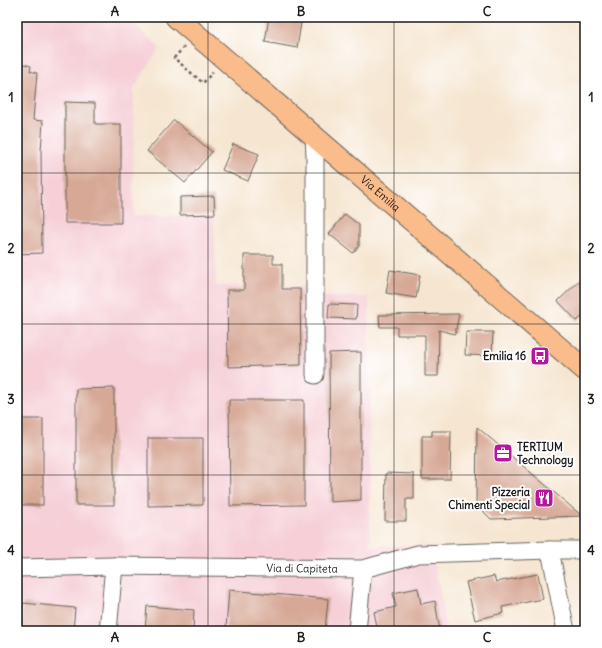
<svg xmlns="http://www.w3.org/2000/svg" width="602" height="648" font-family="Delius,sans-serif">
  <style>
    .built { fill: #f6cfd7 }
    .building { fill: #d7a895 }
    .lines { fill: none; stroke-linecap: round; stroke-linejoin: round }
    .minor-casing { stroke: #68635b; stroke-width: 19 }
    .major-casing { stroke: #68635b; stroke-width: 23 }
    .path { stroke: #68635b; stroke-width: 2.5; stroke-dasharray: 3 3; stroke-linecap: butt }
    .minor { stroke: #fff; stroke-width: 17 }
    .major { stroke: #f9bc8a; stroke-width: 21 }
    .grid { fill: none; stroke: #1c1c1c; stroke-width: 1; stroke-opacity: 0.55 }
    .labels { text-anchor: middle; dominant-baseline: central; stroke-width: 4; stroke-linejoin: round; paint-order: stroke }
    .street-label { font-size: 11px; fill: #1c1c1c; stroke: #fff }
    .poi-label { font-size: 11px; font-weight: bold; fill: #1c1c1c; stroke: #fff; text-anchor: end }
    .neatline { fill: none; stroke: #1c1c1c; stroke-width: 1.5 }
    .grid-label { font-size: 13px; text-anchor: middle; font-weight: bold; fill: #1c1c1c }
  </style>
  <rect width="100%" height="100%" fill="#fff"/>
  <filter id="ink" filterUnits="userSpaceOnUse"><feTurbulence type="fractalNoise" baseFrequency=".025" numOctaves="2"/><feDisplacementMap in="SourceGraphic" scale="8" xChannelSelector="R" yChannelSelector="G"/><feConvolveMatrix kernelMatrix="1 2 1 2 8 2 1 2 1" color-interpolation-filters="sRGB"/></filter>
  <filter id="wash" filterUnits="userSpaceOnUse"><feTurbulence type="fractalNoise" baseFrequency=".012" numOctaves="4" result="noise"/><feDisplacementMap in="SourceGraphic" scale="16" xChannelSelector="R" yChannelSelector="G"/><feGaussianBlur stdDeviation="0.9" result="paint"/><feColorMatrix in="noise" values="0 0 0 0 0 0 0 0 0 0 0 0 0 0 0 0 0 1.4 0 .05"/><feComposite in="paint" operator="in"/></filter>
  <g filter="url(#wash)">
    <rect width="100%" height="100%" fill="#f6e6d1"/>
    <polygon class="built" points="17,17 125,17 160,48 134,88 133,216 214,216 216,286 315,286 316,297 369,297 370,546 431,546 447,631 17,631"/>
    <g id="blocks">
      <g class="building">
        <polygon points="269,17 302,17 297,48 265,42"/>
        <polygon points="17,62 31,66 30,71 37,73 33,120 43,121 41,151 42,253 17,254"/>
        <polygon points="65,102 95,103 95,124 121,124 121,223 65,223"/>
        <polygon points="174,120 212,152 185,183 147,151"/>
        <polygon points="233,144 259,154 248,181 222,170"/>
        <polygon points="214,196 215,214 180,215 180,197"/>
        <polygon points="345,214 359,225 359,246 353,253 329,234"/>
        <polygon points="244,255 273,255 273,264 282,264 282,289 300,289 301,365 228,367 227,290 244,290"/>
        <polygon points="390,270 420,275 416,298 386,293"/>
        <polygon points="585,275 585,314 577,321 558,301"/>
        <polygon points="329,304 357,305 356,319 328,318"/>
        <polygon points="459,314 455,334 439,330 438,376 425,376 425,335 397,335 397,327 380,327 379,315"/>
        <polygon points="466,332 493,332 492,356 465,355"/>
        <polygon points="361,352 361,500 330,502 329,353"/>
        <polygon points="114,388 114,505 76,505 76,389"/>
        <polygon points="229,400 304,400 304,505 230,506"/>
        <rect x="17" y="419" width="26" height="86"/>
        <polygon points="477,427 582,516 491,519 476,504"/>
        <polygon points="432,431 451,431 450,479 422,479 422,436 432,436"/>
        <polygon points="148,438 203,438 203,505 148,506"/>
        <polygon points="386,473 414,474 414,499 406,499 406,521 385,521"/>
        <polygon points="538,574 543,599 502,607 503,613 475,620 466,582 494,576 496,582"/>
        <polygon points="418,588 421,604 435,601 440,631 378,631 374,612 396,607 393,593"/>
        <polygon points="229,590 328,599 325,631 257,631 226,628"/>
        <polygon points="23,603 75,608 73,631 21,631"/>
        <polygon points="147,606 194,610 193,631 145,631"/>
      </g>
    </g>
  </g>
  <g filter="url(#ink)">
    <use href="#blocks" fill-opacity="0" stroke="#68635b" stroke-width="1"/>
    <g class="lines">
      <defs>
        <g id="minor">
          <polyline points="314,136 315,156 315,375"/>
          <polyline points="550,550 566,631"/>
          <path id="s1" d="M 17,568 L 114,566 L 363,569 L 418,554 L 550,550 L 585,550"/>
          <polyline points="108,631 114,566"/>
          <polyline points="357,631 363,569"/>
        </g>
        <g id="major">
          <path id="s2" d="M 176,17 L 585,370"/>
        </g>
      </defs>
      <use href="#minor" class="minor-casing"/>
      <use href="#major" class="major-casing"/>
      <polyline class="path" points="184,47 174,58 203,83 213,72"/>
      <use href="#minor" class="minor"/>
      <use href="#major" class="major"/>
    </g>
  </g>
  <path class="grid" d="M 208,17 L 208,631M 394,17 L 394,631M 17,173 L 585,173M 17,324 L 585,324M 17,475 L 585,475"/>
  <defs>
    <symbol id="bus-square" viewBox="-11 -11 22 22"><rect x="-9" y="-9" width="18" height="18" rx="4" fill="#b5179e" stroke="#fff"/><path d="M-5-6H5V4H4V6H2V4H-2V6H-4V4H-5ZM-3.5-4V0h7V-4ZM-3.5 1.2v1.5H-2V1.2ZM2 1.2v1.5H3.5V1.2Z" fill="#fff"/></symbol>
    <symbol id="office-square" viewBox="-11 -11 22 22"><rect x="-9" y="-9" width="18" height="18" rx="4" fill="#b5179e" stroke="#fff"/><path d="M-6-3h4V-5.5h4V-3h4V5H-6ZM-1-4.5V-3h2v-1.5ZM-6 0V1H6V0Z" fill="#fff"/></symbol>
    <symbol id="restaurant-square" viewBox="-11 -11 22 22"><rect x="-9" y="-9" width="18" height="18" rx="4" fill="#b5179e" stroke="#fff"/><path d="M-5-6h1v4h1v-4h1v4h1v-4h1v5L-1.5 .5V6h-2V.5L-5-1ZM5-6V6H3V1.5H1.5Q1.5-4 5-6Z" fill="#fff"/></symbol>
  </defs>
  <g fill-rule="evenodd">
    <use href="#bus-square" x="529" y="345" width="22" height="22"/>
    <use href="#office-square" x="492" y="442" width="22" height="22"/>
    <use href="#restaurant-square" x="533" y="487" width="22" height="22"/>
  </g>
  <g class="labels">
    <g class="street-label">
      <text stroke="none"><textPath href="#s2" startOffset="270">Via Emilia</textPath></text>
      <text stroke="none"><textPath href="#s1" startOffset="285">Via di Capiteta</textPath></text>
    </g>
    <g class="poi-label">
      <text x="526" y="356">Emilia 16</text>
      <text x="517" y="447" text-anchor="start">TERTIUM<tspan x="517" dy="13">Technology</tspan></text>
      <text x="530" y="492">Pizzeria<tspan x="530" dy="13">Chimenti Special</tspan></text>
    </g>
  </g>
  <rect width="602" height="648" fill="none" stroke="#fff" stroke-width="44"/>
  <rect x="22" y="22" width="558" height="604" class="neatline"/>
  <g class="grid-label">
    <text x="115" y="16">A</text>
    <text x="301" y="16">B</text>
    <text x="487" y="16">C</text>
    <text x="11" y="102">1</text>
    <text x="591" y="102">1</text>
    <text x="11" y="253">2</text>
    <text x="591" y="253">2</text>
    <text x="11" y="404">3</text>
    <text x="591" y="404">3</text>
    <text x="11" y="555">4</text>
    <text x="591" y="555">4</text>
    <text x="115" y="642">A</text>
    <text x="301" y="642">B</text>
    <text x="487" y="642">C</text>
  </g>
</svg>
